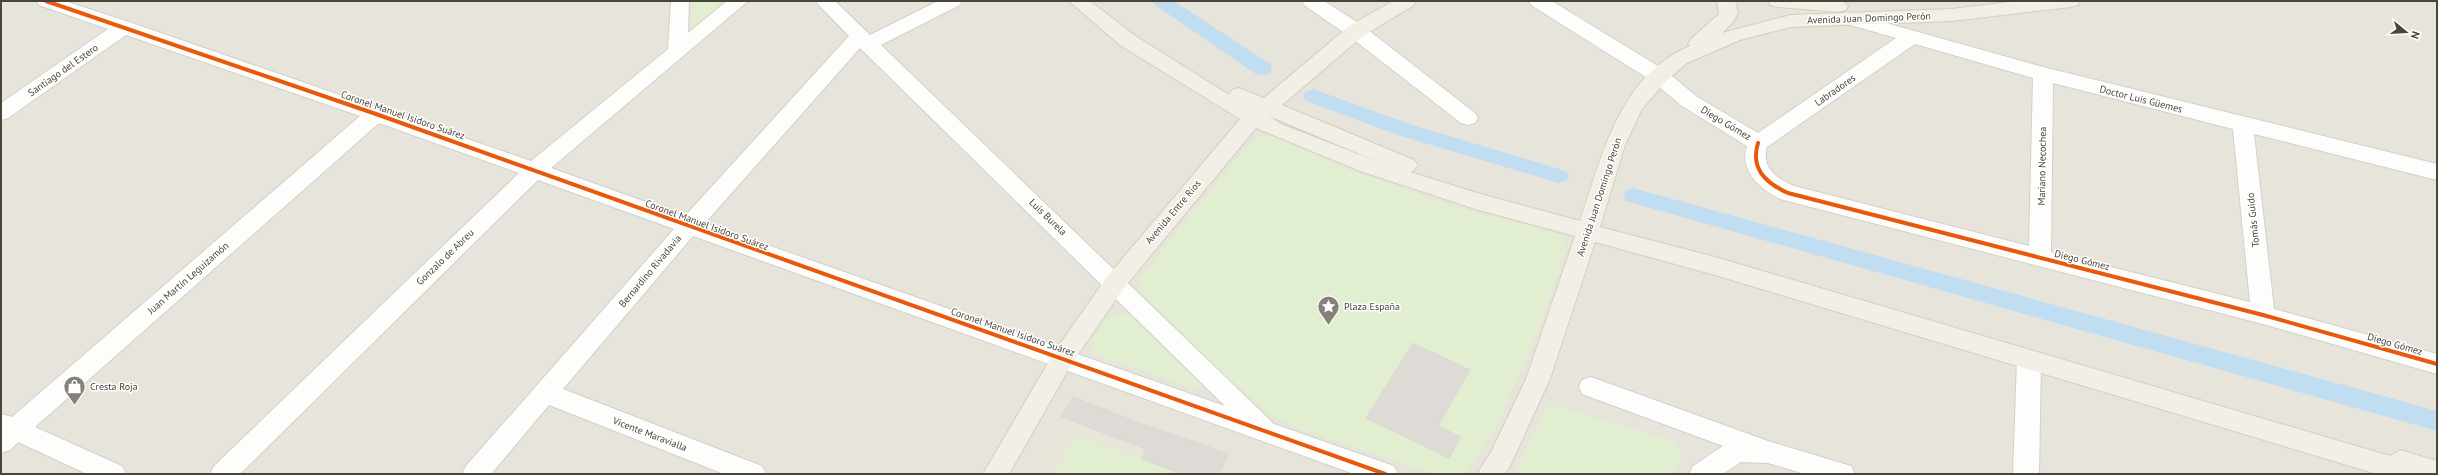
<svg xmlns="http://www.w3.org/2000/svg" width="2438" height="475" font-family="'PT Sans',sans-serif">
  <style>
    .residential { fill: #e7e4dc }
    .education { fill: #eae5da }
    .green { fill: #e1eecf }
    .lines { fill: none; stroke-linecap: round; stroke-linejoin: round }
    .canal { fill: #c0ddf1; fill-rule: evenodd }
    .building { fill: #dedbd6; stroke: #dcd9d4 }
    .street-casing { stroke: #d2d0cb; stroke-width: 2 }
    .primary-casing { stroke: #d6cebb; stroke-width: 2 }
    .street { fill: #fdfdfc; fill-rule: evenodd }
    .primary { fill: #f2efe6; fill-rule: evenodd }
    .cycleway-casing { stroke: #fff; stroke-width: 6 }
    .cycleway { stroke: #e8590c; stroke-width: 4 }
    .labels { text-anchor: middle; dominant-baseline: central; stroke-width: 3; stroke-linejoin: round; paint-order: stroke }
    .street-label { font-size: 10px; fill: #4b4439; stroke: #fff }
    .poi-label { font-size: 10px; fill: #4b4439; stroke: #fff; text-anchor: start }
  </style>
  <rect width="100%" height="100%" fill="#f4f2ee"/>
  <rect class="residential" x="1" y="1" width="2436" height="473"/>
  <polygon class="education" points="1073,397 1157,428 1283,474 1029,474"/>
  <g class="green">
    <polygon points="692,1 728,1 691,32"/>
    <polygon points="1259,136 1273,137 1358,173 1451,206 1558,234 1563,236 1567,247 1536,336 1495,429 1466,474 1433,474 1298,428 1267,414 1206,358 1138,289 1140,278 1249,144"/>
    <path d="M 1118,313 L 1131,315 L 1202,386 L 1200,391 L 1094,354 L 1090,346 C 1094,335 1107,319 1118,313 Z"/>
    <polygon points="1549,404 1673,441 1683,454 1675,474 1514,474"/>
    <polygon points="1075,435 1182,474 1054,474"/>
  </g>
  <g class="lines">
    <g class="canal">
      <polygon points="1152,1 1174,1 1270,64 1272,69 1270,74 1263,75 1256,74 1155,5"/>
      <polygon points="1313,89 1412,125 1566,171 1569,176 1566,181 1559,183 1398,135 1306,101 1303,96 1306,91"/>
      <polygon points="1633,188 2437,411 2437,431 1626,201 1623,196 1626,191"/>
    </g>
  </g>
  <g class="building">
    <polygon points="1413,343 1470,370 1438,426 1461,437 1449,458 1366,418"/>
    <polygon points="1073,397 1137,422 1229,454 1219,474 1182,474 1141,459 1146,449 1061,417"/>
  </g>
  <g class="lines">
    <defs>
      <g id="street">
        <path d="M 37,1 L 65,1 L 132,23 L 531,161 L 668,49 L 671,1 L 689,1 L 688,33 L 727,1 L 748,1 L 551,168 L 685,216 L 849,36 L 815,1 L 835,1 L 870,35 L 938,1 L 962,1 L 960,5 L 881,45 L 1274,424 L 1394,466 L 1398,474 L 1354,474 L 693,236 L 563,389 L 762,466 L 766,474 L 724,474 L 549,405 L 491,474 L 462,474 L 466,466 L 674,229 L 538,180 L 240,474 L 210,474 L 214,466 L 519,173 L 379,123 L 35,427 L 122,466 L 126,474 L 87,474 L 18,442 L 10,450 L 1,453 L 1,414 L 12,417 L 360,116 L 126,35 L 8,118 L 1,120 L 1,103 L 108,29 L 39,5 ZM 860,48 L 1225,406 L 705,223 Z"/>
        <polygon points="1302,1 1324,1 1363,26 1475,113 1478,118 1475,123 1468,125 1461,123 1349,36 1304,5"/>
        <path d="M 1529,1 L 1552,1 L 1666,71 L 1696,96 L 1758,133 L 1896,38 L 1840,22 L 1838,18 L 1840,14 L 1847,12 L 2043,67 L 2437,164 L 2437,180 L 2254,134 L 2274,309 L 2437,354 L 2437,374 L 2263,324 L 1780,199 C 1760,189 1739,171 1747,146 L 1682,106 L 1652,81 L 1531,5 ZM 1915,44 L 2033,78 L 2029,246 L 1794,186 C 1777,179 1761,168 1767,147 ZM 2053,83 L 2233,129 L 2250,302 L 2051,252 Z"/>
        <polygon points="2029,350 2037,353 2041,360 2039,474 2013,474 2017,360 2021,353"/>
        <polygon points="1591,377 1768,441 1851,466 1855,474 1805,474 1768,463 1741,462 1723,474 1689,474 1693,466 1723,446 1582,394 1579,387 1582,380"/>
      </g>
      <g id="primary">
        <path d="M 1069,1 L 1090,1 L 1134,35 L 1229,95 L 1232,90 L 1239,88 L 1264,98 L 1349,26 L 1393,1 L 1416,1 L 1414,5 L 1363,36 L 1282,105 L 1414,160 L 1418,165 L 1414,170 L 1410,172 L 1477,193 L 1580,221 C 1602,156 1619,76 1690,46 L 1688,44 L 1691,39 L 1719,14 L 1717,1 L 1735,1 L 1738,12 L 1734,21 L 1722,33 L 1791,15 L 1952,9 L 2018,1 L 2080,1 L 2078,5 L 2071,7 L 1952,21 L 1791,27 L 1740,40 L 1687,63 L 1666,81 L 1642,109 L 1625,145 L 1600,227 L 1715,257 L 2390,456 L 2400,450 L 2437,461 L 2437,474 L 2377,474 L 1715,275 L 1595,242 L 1550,379 L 1510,466 L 1504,474 L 1477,474 L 1492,450 L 1526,379 L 1575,236 L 1475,209 L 1360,171 L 1256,128 L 1123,289 L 1071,365 L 1009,474 L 983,474 L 1055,351 L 1107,277 L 1240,119 L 1120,45 ZM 1269,116 L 1381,163 L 1281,124 Z"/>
        <polygon points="1768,1 1843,1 1848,6 1846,10 1839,12 1777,7 1770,5"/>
      </g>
    </defs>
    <use href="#street" class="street-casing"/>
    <use href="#primary" class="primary-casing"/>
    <use href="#street" class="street"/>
    <use href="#primary" class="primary"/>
    <defs>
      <g id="cycleway">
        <polyline points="46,1 376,114 1385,474"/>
        <path d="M 1758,143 C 1750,169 1766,183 1788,193 L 2263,315 L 2437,364"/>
      </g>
    </defs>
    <use href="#cycleway" class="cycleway-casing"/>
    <use href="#cycleway" class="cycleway"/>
  </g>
  <defs>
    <symbol id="sight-pin" viewBox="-11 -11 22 30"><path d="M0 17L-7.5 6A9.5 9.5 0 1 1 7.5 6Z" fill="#868178" stroke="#fff"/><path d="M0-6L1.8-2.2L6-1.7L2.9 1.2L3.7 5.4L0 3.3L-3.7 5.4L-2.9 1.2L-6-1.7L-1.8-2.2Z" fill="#fff"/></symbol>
    <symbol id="shop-pin" viewBox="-11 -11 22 30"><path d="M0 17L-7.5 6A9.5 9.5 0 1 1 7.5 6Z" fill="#868178" stroke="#fff"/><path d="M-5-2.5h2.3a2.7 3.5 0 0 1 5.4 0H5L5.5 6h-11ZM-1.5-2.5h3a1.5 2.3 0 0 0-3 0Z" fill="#fff"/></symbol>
  </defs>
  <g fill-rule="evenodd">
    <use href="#sight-pin" x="1316" y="294" width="25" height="34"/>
    <use href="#shop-pin" x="62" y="374" width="25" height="34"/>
  </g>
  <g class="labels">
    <g class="street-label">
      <text transform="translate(1869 18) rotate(-2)">Avenida Juan Domingo Perón</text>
      <text transform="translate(63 70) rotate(-35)">Santiago del Estero</text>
      <text transform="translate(1835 90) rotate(-35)">Labradores</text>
      <text transform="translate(2141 99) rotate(14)">Doctor Luis Güemes</text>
      <text transform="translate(403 115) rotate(19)">Coronel Manuel Isidoro Suárez</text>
      <text transform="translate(1726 123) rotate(31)">Diego Gómez</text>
      <text transform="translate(2042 166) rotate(-89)">Mariano Necochea</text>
      <text transform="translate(1599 197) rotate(-72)">Avenida Juan Domingo Perón</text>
      <text transform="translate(1173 212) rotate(-50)">Avenida Entre Ríos</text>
      <text transform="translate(1048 217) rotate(44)">Luis Burela</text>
      <text transform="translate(2253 220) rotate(-96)">Tomás Guido</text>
      <text transform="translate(707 225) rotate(20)">Coronel Manuel Isidoro Suárez</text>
      <text transform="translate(445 257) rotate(-44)">Gonzalo de Abreu</text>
      <text transform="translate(2082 260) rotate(14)">Diego Gómez</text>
      <text transform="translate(650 271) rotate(-50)">Bernardino Rivadavia</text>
      <text transform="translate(188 278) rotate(-41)">Juan Martín Leguizamón</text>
      <text transform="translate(1013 332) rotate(19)">Coronel Manuel Isidoro Suárez</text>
      <text transform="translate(2395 344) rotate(16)">Diego Gómez</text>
      <text transform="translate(650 434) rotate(21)">Vicente Maravialla</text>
    </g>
    <g class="poi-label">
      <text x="1344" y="306">Plaza España</text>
      <text x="90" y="386">Cresta Roja</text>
    </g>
  </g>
  <rect width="2438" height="475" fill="none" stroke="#4b4439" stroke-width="4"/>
  <g transform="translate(2406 32) rotate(108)" stroke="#ffffff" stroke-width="3" paint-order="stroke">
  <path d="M0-3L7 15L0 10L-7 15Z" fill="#4b4439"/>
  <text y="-6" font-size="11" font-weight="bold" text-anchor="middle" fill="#4b4439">N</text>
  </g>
</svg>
